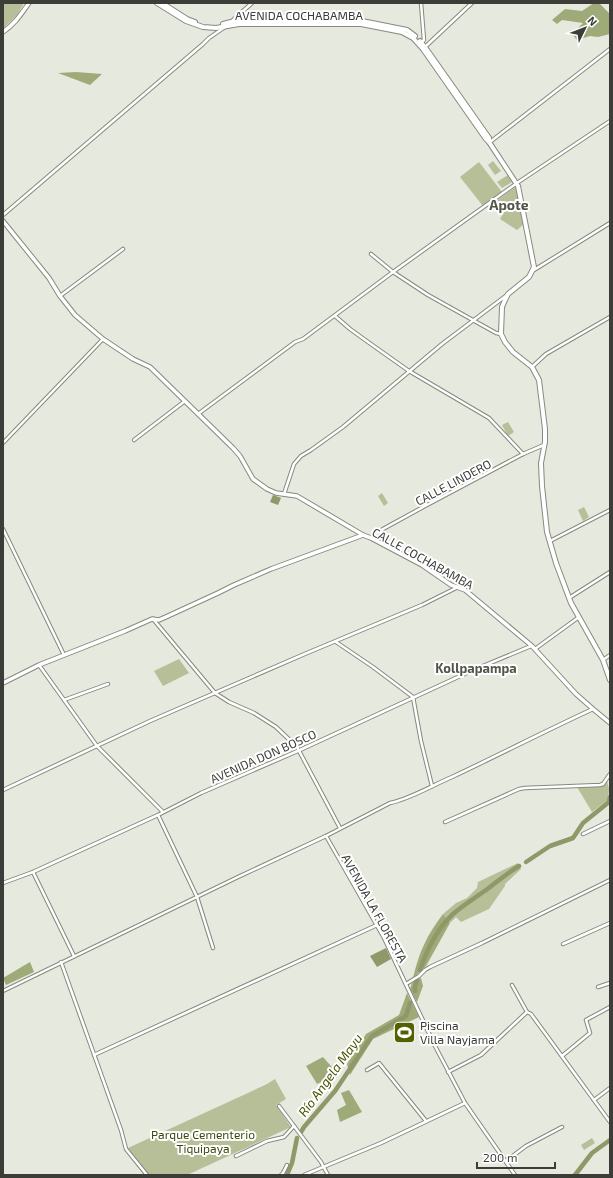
<svg xmlns="http://www.w3.org/2000/svg" width="613" height="1178" font-family="'Exo 2',sans-serif">
  <style>
    .green { fill: #b6bf98 }
    .forest { fill: #9faa79 }
    .water { fill: #8e9868 }
    .lines { fill: none; stroke-linecap: round; stroke-linejoin: round }
    .river { stroke: #8e9868; stroke-width: 4.5 }
    .street-casing { stroke: #87897f; stroke-width: 4.5 }
    .secondary-casing { stroke: #87897f; stroke-width: 5.5 }
    .primary-casing { stroke: #87897f; stroke-width: 6 }
    .street { stroke: #fff; stroke-width: 2.5 }
    .secondary { stroke: #fff; stroke-width: 3.5 }
    .primary { stroke: #fff; stroke-width: 4 }
    .labels { text-anchor: middle; dominant-baseline: central; stroke-width: 4; stroke-linejoin: round; paint-order: stroke }
    .street-label { font-size: 12px; fill: #3c3d39; stroke: #fff }
    .poi-label { font-size: 12px; fill: #3c3d39; stroke: #fff; text-anchor: start }
    .park-label { font-size: 12px; fill: #3e470e; stroke: #fff }
    .neighbourhood-label { font-size: 13px; font-weight: bold; fill: #53554b; stroke: #fff }
    .water-label { font-size: 13px; font-style: italic; fill: #495502; stroke: #fff }
    .quarter-label { font-size: 14px; font-weight: bold; fill: #53554b; stroke: #fff }
  </style>
  <rect width="100%" height="100%" fill="#e6e9dd"/>
  <g class="green">
    <polygon points="3,3 24,3 17,15 3,29"/>
    <polygon points="493,161 501,171 495,175 488,165"/>
    <polygon points="479,162 502,192 483,206 460,177"/>
    <polygon points="508,175 512,182 502,188 497,182"/>
    <polygon points="517,186 524,224 517,230 500,219 504,212 495,202"/>
    <polygon points="508,422 514,432 508,436 502,425"/>
    <polygon points="382,493 388,503 384,506 378,496"/>
    <polygon points="584,507 589,517 583,521 578,510"/>
    <polygon points="179,659 189,673 163,686 154,671"/>
    <polygon points="607,780 609,789 608,800 592,812 577,787 600,787 603,786"/>
    <polygon points="518,863 521,869 505,884 505,886 489,909 461,922 456,917 450,923 443,914 456,903 467,898 477,888 478,882"/>
    <polygon points="275,1079 286,1099 276,1105 291,1127 187,1175 149,1175 128,1148 237,1098 267,1084"/>
    <polygon points="592,1138 595,1143 584,1150 581,1145"/>
  </g>
  <g class="forest">
    <polygon points="594,3 599,3 610,14 610,34 598,37 590,36 577,40 572,34 583,23 562,20 557,24 552,20 565,9 582,11"/>
    <polygon points="76,72 102,74 90,85 58,73"/>
    <path d="M 443,914 L 450,923 L 426,966 L 413,978 C 419,952 427,935 443,914 Z"/>
    <polygon points="30,962 34,972 6,985 3,978"/>
    <polygon points="421,978 423,986 417,1002 410,989 412,983"/>
    <polygon points="407,993 419,1017 373,1039 350,1075 347,1064 366,1034 399,1015"/>
    <polygon points="323,1057 338,1074 317,1084 306,1066"/>
    <polygon points="349,1090 362,1112 340,1122 337,1110 346,1105 341,1093"/>
  </g>
  <g class="water">
    <polygon points="273,495 281,498 278,505 270,502"/>
    <polygon points="386,948 391,959 377,967 370,956"/>
  </g>
  <g class="lines">
    <g class="river">
      <polyline points="526,862 550,846 573,838 583,823 609,802 610,797"/>
      <path d="M 420,970 C 427,949 437,929 453,914 C 463,905 475,898 486,890 C 497,882 507,873 519,866"/>
      <polyline points="415,991 415,987 417,980"/>
      <polyline points="301,1132 304,1127 335,1091 372,1036 406,1016 410,1003"/>
      <polyline points="287,1175 292,1163 297,1138"/>
      <polyline points="575,1175 592,1153 610,1140"/>
    </g>
    <defs>
      <g id="street">
        <polyline points="421,3 424,40 421,43"/>
        <polyline points="232,21 252,3"/>
        <polyline points="425,47 472,3"/>
        <polyline points="490,142 610,49"/>
        <polyline points="3,215 203,44 209,38 225,27"/>
        <polyline points="371,254 393,272 428,295 496,333 501,334"/>
        <polyline points="534,270 610,223"/>
        <polyline points="60,296 123,249"/>
        <polyline points="335,316 350,329 368,342 409,371 489,418 523,454"/>
        <polyline points="532,367 546,354 610,317"/>
        <polyline points="198,414 295,342 303,339 393,272 517,183 610,121"/>
        <polyline points="134,440 185,401"/>
        <polyline points="3,443 103,339"/>
        <polyline points="284,494 294,464 301,456 311,450 343,427 442,344 507,295"/>
        <polyline points="3,529 64,655"/>
        <polyline points="371,538 383,529 425,506 523,454 544,445"/>
        <polyline points="550,541 610,510"/>
        <polyline points="569,598 610,572"/>
        <polyline points="153,619 215,693 229,702 254,713 276,727 297,747 340,828"/>
        <polyline points="336,642 373,667 413,697 421,741 432,786"/>
        <polyline points="535,649 579,617"/>
        <polyline points="603,660 610,655"/>
        <polyline points="39,665 97,746 163,812"/>
        <polyline points="64,700 108,684"/>
        <polyline points="3,790 150,721 307,653 422,605 458,587"/>
        <polyline points="158,815 197,897 213,948"/>
        <polyline points="445,822 519,789 525,788 600,785 603,784 610,774"/>
        <polyline points="583,834 610,821"/>
        <polyline points="326,836 384,938 435,1046 465,1103 515,1175"/>
        <polyline points="33,872 74,956"/>
        <polyline points="3,883 33,872 101,841 158,815 201,793 300,750 471,671 531,646"/>
        <polyline points="563,944 610,923"/>
        <polyline points="61,962 121,1130 126,1149 147,1175"/>
        <polyline points="406,984 419,976 425,970 430,967 482,943 610,880"/>
        <polyline points="512,985 527,1012 531,1014 610,1122"/>
        <polyline points="598,987 610,983"/>
        <path d="M 3,991 L 238,877 L 326,836 L 390,803 C 410,799 433,785 452,777 C 499,755 545,731 593,709"/>
        <polyline points="94,1055 377,925"/>
        <polyline points="562,1056 590,1033 586,1020 610,1007"/>
        <polyline points="367,1070 379,1063 426,1121"/>
        <polyline points="448,1072 481,1055 527,1012"/>
        <polyline points="594,1100 610,1088"/>
        <polyline points="279,1106 321,1162 328,1175"/>
        <polyline points="236,1156 267,1141 284,1137 294,1126"/>
        <polyline points="506,1161 526,1146 562,1127"/>
        <polyline points="281,1175 283,1173 287,1165"/>
        <polyline points="304,1175 381,1143 465,1103"/>
      </g>
      <g id="secondary">
        <path d="M 3,32 C 15,24 21,14 29,3"/>
        <polyline points="3,221 49,278 60,296 75,315 103,339 133,359 150,367 233,448 240,456 253,479 267,489 276,493 297,496 363,535 371,538 422,565 451,585 465,590 532,646 576,694 593,709 610,723"/>
        <polyline points="3,683 39,665 125,631 152,619 159,620 168,616 218,593 234,585 271,569 363,535"/>
      </g>
      <g id="primary">
        <polyline points="157,3 186,21 203,27 216,28 239,24 361,24 402,32 413,38 423,49 486,139 489,142 518,186 534,267 529,277 508,294 505,300 502,307 501,334 505,342 513,352 532,367 539,380 545,429 545,442 541,463 542,486 547,532 556,563 571,603 603,660 610,680"/>
        <polyline points="162,3 187,19 195,22"/>
        <polyline points="223,24 231,22 238,21 362,21 407,30 415,36"/>
        <polyline points="420,41 427,50 489,138 489,142"/>
      </g>
    </defs>
    <use href="#street" class="street-casing"/>
    <use href="#secondary" class="secondary-casing"/>
    <use href="#primary" class="primary-casing"/>
    <use href="#street" class="street"/>
    <use href="#secondary" class="secondary"/>
    <use href="#primary" class="primary"/>
  </g>
  <defs>
    <symbol id="stadium-square" viewBox="-11 -11 22 22"><rect x="-9" y="-9" width="18" height="18" rx="4" fill="#546101" stroke="#fff"/><path d="M0-5a6.5 5 0 1 0 0 10a6.5 5 0 1 0 0-10ZM-3.5-1.8h7v3.6h-7Z" fill="#fff"/></symbol>
  </defs>
  <g fill-rule="evenodd">
    <use href="#stadium-square" x="392" y="1020" width="25" height="25"/>
  </g>
  <g class="labels">
    <g class="street-label">
      <text x="299" y="15">AVENIDA COCHABAMBA</text>
      <text transform="translate(453 482) rotate(-28)">CALLE LINDERO</text>
      <text transform="translate(423 558) rotate(29)">CALLE COCHABAMBA</text>
      <text transform="translate(263 756) rotate(-24)">AVENIDA DON BOSCO</text>
      <text transform="translate(375 908) rotate(61)">AVENIDA LA FLORESTA</text>
    </g>
    <g class="poi-label">
      <text x="420" y="1025">Piscina<tspan x="420" dy="14">Villa Nayjama</tspan></text>
    </g>
    <g class="park-label">
      <text x="203" y="1134">Parque Cementerio<tspan x="203" dy="14">Tiquipaya</tspan></text>
    </g>
    <g class="neighbourhood-label">
      <text x="476" y="668">Kollpapampa</text>
    </g>
    <g class="water-label">
      <text transform="translate(330 1075) rotate(-54)">Río Angela Mayu</text>
    </g>
    <g class="quarter-label">
      <text x="509" y="204">Apote</text>
    </g>
  </g>
  <rect width="613" height="1178" fill="none" stroke="#3c3d39" stroke-width="8"/>
  <g transform="translate(585 28) rotate(47)" stroke="#ffffff" stroke-width="3" paint-order="stroke">
  <path d="M0-3L7 15L0 10L-7 15Z" fill="#3c3d39"/>
  <text y="-6" font-size="11" font-weight="bold" text-anchor="middle" fill="#3c3d39">N</text>
  </g>
  <path d="M477 1162v6h78v-6" fill="none" stroke="#3c3d39" stroke-width="2"/>
  <text x="483" y="1162" font-size="12" fill="#3c3d39" stroke="#ffffff" stroke-width="3" paint-order="stroke">200 m</text>
</svg>
